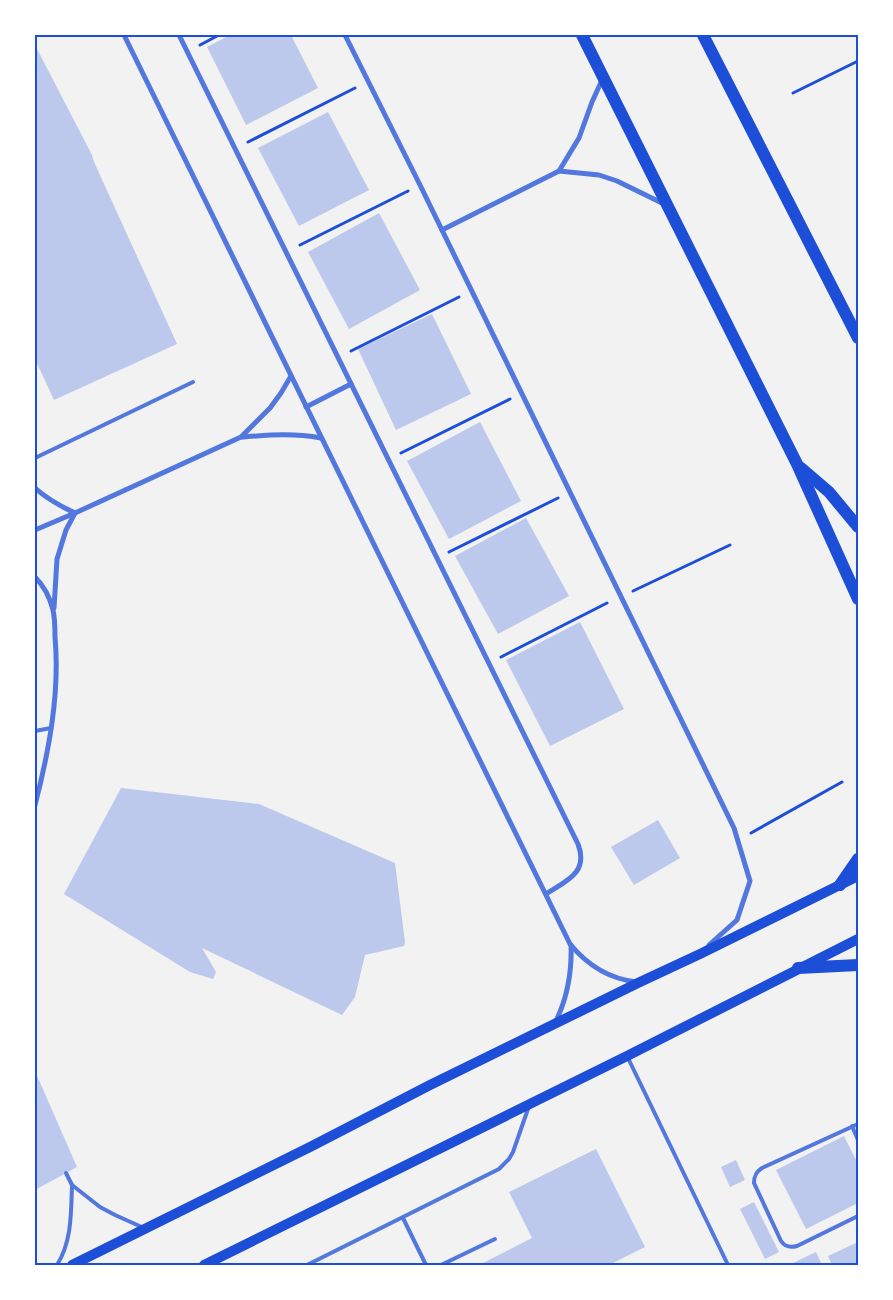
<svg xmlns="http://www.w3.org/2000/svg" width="893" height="1300" font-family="'Titillium Web',sans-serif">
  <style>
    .building { fill: #bdc9ec }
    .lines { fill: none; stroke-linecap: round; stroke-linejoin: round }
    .path { stroke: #1d4ed8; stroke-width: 3 }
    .service { stroke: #5277de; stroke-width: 4 }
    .minor { stroke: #5277de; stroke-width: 5 }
    .secondary { stroke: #1d4ed8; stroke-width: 10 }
    .primary { stroke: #1d4ed8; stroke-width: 12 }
    .neatline { fill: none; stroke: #1d4ed8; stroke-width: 2 }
  </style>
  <rect width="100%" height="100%" fill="#f2f2f2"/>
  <g class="building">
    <polygon points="230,35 291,35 318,88 246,125 207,47"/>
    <polygon points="35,45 92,155 94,162 177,344 54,400 35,359"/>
    <polygon points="328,112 369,190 299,226 258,148"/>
    <polygon points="379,213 420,290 349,329 308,252"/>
    <polygon points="432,314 471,394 396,430 358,349"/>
    <polygon points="480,422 521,501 449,539 407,461"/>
    <polygon points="526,518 569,596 498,634 455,556"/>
    <polygon points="580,622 624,709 550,746 506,660"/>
    <polygon points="121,788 259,804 395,863 405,942 404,946 365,955 355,997 342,1015 202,948 216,972 213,979 190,972 64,894"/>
    <polygon points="658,820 680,858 634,885 611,847"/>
    <polygon points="35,1071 77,1167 35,1190"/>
    <polygon points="844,1136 858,1164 858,1203 806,1229 776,1170"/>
    <polygon points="596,1149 645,1247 609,1265 479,1265 532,1238 509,1192"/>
    <polygon points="736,1160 745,1180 730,1187 721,1167"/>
    <polygon points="754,1202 779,1252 765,1259 740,1209"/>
    <polygon points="858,1242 858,1265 832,1265 828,1256"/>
    <polygon points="816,1252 822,1265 789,1265"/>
  </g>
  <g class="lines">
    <g class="path">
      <polyline points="200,45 219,35"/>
      <polyline points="793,93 858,61"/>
      <polyline points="248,142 355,88"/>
      <polyline points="300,245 408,191"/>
      <polyline points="351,351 459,297"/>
      <polyline points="401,453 510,399"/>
      <polyline points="449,552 558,498"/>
      <polyline points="633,591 730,545"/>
      <polyline points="501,657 607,603"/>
      <polyline points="751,833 842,782"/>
    </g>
    <g class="service">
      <polyline points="35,458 193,382"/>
      <polyline points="35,731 51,728"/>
      <polyline points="628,1058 728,1265"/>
      <path d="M 858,1124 L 762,1168 C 756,1172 754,1176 754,1183 L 781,1241 C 785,1247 790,1248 797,1246 L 858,1216"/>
      <polyline points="852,1126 858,1140"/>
      <polyline points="66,1173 72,1185 100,1207 115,1215 144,1228"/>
      <polyline points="403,1218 426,1265"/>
      <path d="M 57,1265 C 72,1241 71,1213 72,1185"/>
      <polyline points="307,1265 499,1169 509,1159 513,1152 529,1106"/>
      <polyline points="441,1265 495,1239"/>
    </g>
    <g class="minor">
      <path d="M 124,35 L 570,944 C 588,966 609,979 637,982"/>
      <path d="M 179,35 L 578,844 C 589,873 566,881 546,894"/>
      <polyline points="345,35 420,185 734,828 750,881 737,920 709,945"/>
      <polyline points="559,171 599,175 617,181 662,203"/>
      <polyline points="442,230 559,171 579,138 592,102 602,80"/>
      <polyline points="306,407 351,384"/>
      <path d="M 242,437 C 270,435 293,433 321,438"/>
      <path d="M 35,488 C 47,499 60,506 75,513 L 66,530 L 57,559 L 54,608"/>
      <polyline points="35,530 75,513 241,437 270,408 281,393 291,376"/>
      <path d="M 35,577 C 44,586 50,598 53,610 C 55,619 55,628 55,637 C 60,693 49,751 35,805"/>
      <path d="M 556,1021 C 568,996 572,972 571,945"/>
    </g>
    <g class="secondary">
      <polyline points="72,1265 312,1146 430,1085 640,982 700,954 858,876"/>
      <polyline points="204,1265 627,1056 858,939"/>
    </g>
    <g class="primary">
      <polyline points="582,35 797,464 858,599"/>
      <polyline points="703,35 858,338"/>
      <polyline points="801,468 829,492 858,527"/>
      <polyline points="840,885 858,859"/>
      <polyline points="798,968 858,965"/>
    </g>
  </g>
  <rect width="893" height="1300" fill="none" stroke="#ffffff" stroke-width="72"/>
  <rect x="36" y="36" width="821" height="1228" class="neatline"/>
</svg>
